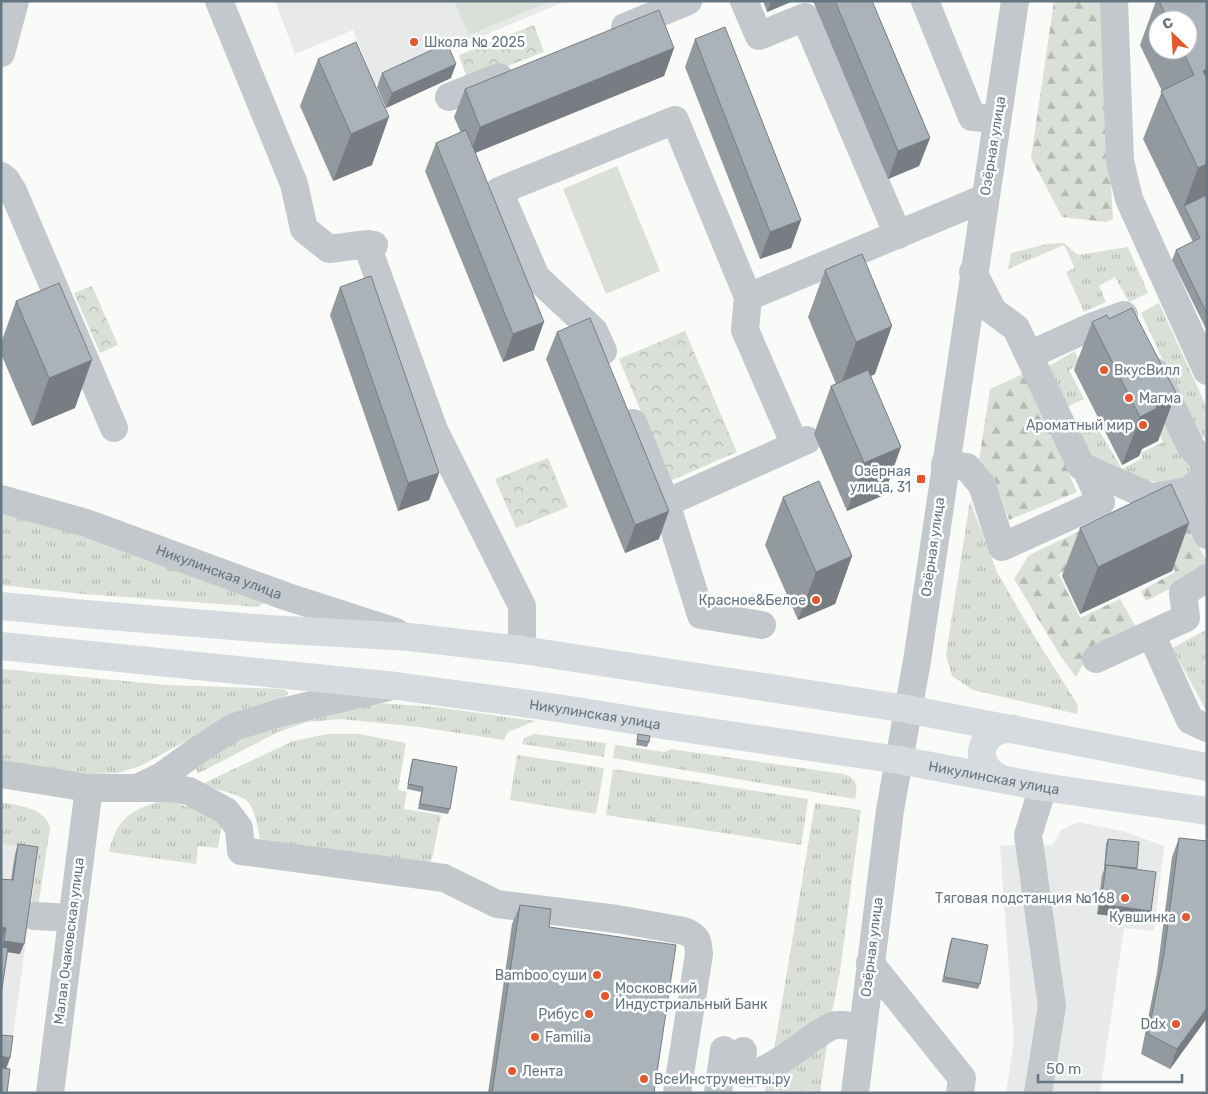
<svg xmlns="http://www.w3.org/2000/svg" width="1208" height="1094" font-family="Rubik,sans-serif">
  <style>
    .built { fill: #e8e9e9 }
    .grass { fill: url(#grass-tufts) }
    .forest { fill: url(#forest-firs) }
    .park { fill: url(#park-crowns) }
    .garden { fill: #dadfd7 }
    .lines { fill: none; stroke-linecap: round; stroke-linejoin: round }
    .minor { stroke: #c3c8cc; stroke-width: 28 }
    .major { stroke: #d6dbdf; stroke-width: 28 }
    .wall { fill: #929a9f; fill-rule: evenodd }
    .shaded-wall { fill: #777d82 }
    .building { fill: #aab3b9; stroke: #777d82 }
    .poi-dot { fill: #e4572e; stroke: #fff; stroke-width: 2 }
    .labels { text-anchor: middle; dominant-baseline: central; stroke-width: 5; stroke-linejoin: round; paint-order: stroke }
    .poi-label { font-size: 14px; fill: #657683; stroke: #fff; text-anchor: end }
    .street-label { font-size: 14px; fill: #657683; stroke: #fff }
  </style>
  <defs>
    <pattern id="grass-tufts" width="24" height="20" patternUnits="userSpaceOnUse" patternTransform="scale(1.25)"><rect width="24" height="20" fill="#dadfd7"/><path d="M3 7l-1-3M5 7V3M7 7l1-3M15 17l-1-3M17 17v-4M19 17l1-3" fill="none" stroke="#b4b9b4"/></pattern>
    <pattern id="forest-firs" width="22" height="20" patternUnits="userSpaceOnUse" patternTransform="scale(1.25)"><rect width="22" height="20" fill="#dadfd7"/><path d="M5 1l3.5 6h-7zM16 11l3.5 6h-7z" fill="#b4b9b4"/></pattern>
    <pattern id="park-crowns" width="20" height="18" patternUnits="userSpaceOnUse" patternTransform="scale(1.25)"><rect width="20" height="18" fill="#dadfd7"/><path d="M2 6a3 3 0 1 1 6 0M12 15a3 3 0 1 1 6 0" fill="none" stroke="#b4b9b4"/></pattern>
  </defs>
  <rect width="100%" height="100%" fill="#fafaf8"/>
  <g class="built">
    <polygon points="275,1 566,1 440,54 375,84 353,30 295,54"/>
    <polygon points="1078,822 1126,832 1164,846 1154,931 1124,928 1100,1093 1006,1093 1014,1042 1000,846 1028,844 1053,845 1061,830"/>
    <polygon points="1,844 39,849 5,1093 1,1093"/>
  </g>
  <g class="grass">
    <polygon points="1064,243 1078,255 1128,247 1148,293 1129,302 1115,277 1099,286 1106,302 1084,312 1066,272 1075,268 1064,245 1008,269 1011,253 1047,244"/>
    <polygon points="1159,303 1207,408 1206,439 1197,434 1141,313"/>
    <polygon points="1075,351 1080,364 1069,370 1084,399 1060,410 1042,370"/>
    <polygon points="1156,392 1194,458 1192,473 1172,484 1127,477 1088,460 1077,436 1096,425 1122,469 1143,458 1141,453 1163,442 1141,398"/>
    <polygon points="970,501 997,572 1036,639 1078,705 1077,714 973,690 952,676 946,655"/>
    <polygon points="1,513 44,523 108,546 192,574 265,602 258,607 84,594 1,585"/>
    <polygon points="1206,630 1207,660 1204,662 1207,666 1207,712 1172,648"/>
    <polygon points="1,669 166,685 282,689 287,691 288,694 286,696 245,709 140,766 118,773 92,774 1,762"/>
    <polygon points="335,700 435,707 535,721 508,732 504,740 419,727 341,719 307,722 278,732 197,774 195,761 198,754"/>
    <path d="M 328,734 L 359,734 L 406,743 L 398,790 L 407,792 L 404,809 L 441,815 L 432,859 L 428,863 L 415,869 L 260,839 C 257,828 256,811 248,802 C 240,793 212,789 200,785 L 293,741 Z"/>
    <polygon points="534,734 606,743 604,757 522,744 524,738"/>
    <path d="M 615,745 L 665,752 L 671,749 L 844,774 C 857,778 858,787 855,799 L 613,758 Z"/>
    <polygon points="517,755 604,768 596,814 510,800"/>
    <polygon points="613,769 808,799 801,845 606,815"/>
    <path d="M 191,799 L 222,822 L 218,848 L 198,846 L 196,864 L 109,852 C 115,827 123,814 149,805 C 156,802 165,800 172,802 C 177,803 182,805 187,807 Z"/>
    <path d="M 1,802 C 19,806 45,807 50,828 L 37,915 L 30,914 L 39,849 L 1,844 Z"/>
    <polygon points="815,803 861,810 840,972 831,1017 773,1056"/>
    <polygon points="828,1038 820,1093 765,1093 768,1070"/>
  </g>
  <g class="forest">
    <polygon points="1054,1 1100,1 1113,219 1106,222 1062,217 1031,158"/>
    <polygon points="1025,373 1077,492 1009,520 994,478 979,460 990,389"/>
    <polygon points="1135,505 1181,512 1207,562 1207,569 1146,601 1141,591 1175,572 1155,529 1059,574 1080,618 1120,599 1138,631 1088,655 1076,677 1061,657 1014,579 1029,555"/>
  </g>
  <g class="park">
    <polygon points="534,25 544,52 468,81 459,55"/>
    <polygon points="92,286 118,345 100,353 74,293"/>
    <polygon points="685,331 737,452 670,481 619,359"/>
    <polygon points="548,458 568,507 516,528 495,479"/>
  </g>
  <g class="garden">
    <polygon points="454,1 551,1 469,35"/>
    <polygon points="617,166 660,271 606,294 563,189"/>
  </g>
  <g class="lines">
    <g class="minor">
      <polyline points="219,1 294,184 304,229 329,249 368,244 374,245 369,251 434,430 522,606 522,650"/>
      <polyline points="744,1 759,36 805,17 898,235"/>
      <polyline points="925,1 972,117 997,119"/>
      <polyline points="1114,1 1120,161 1129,199 1207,371"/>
      <polyline points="625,27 688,1"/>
      <polyline points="1,53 15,1"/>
      <polyline points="449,97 499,77"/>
      <polyline points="1,176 6,180 13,191 114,428"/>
      <polyline points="973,272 993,311 1016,328 1081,466 1151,497 1188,491"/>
      <polyline points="748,297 985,198"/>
      <polyline points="603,351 594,331 536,277 499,191 675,120 748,297 745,330 795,445"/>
      <polyline points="1029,355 1091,327 1124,315"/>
      <polyline points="1155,372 1191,447 1207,464"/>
      <polyline points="633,423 666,503"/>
      <polyline points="945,464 967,467 982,485 1002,547 1101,502 1085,467"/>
      <polyline points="1202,480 1188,491 1207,535"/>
      <path id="s1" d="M 1,499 L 86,523 L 285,596 L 396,632"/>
      <polyline points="762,625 701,615 666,503 807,440"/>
      <polyline points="1151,634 1190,720 1207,728"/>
      <polyline points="1096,659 1186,618 1183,593 1207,578"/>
      <polyline points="1,774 89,788 137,788 162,776 198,750 234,727 282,712 388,687"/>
      <path d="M 137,788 L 169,788 L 189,791 L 226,811 L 239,828 L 241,851 L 444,878 L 497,904 L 617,919 L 684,931 C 697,936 698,940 699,954 L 677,1093"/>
      <polyline points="34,916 72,918"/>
      <polyline points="870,963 962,1078 960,1093"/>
      <path d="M 743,1051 L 741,1067 L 744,1073 C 768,1078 809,1036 832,1026 C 840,1023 854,1027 863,1028"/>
      <polyline points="50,1093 89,788"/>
      <polyline points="718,1093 724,1050"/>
      <polyline points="855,1093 890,810 917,661 1015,1"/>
      <polyline points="1038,1093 1052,1006 1028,835 1043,787"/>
    </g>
    <g class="major">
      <polyline points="1,606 85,614 269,629 409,637 522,650 907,709 1207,767"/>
      <path id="s2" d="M 1,646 L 396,686 L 558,708 L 669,726 L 899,760 L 1043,787 L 1207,811"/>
      <path d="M 1002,779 C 969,766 979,726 1014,729"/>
    </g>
  </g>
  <g class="wall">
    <polygon points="763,1 793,1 767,12"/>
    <polygon points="813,1 872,1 930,138 919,166 888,179"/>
    <path d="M 1156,1 L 1207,1 L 1207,331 L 1172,260 L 1176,250 L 1193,242 L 1143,139 L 1162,91 L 1140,45 ZM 1158,20 L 1188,20 L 1188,50 L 1158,50 Z"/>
    <polygon points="695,39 801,220 791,248 760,259 685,67"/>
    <polygon points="674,48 664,76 475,153 534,350 503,362 425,171 436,143 461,133 454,117 465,89"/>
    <polygon points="318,59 372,165 333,181 300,106"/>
    <polygon points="382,73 451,78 386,108 377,87"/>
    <polygon points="825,270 875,374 871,376 884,495 847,511 814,434 831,386 836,384 808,317"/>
    <polygon points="340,287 439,473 429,500 398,511 330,315"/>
    <polygon points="16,301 75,408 32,426 1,354 1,343"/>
    <polygon points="1109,319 1176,393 1158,441 1142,449 1139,456 1122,465 1074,370 1092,322"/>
    <polygon points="557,332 659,539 625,553 546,359"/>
    <polygon points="783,497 852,556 835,604 798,620 765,545"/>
    <polygon points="1189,523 1172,571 1080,614 1062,576 1080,528"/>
    <polygon points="638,734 649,742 647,747 636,745"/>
    <polygon points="413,759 450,809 448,814 418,809 421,792 407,789 411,764"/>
    <polygon points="1179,838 1207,841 1207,1018 1170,1069 1141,1054 1157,973 1172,857"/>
    <polygon points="1108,839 1136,869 1151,911 1148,921 1097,914 1102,875 1104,870 1106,844"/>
    <polygon points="18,844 20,954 7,952 1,995 1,945 15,854"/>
    <polygon points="520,905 549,927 654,1093 488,1093 512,924"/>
    <polygon points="952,938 980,984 978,989 942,982 950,943"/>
  </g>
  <g class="shaded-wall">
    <polygon points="771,1 793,1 767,12"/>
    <polygon points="674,48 664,76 470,155 480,127"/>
    <polygon points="456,64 451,78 386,108 392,93"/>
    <polygon points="1207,69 1207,109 1203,71"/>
    <polygon points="389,117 372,165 333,181 351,134"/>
    <polygon points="930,138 919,166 888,179 898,151"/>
    <polygon points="1207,164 1207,204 1184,206 1198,168"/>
    <polygon points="801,220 791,248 760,259 770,232"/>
    <polygon points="544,322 534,350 503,362 513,334"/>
    <polygon points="892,326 875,374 839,390 856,342"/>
    <polygon points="92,360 75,408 32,426 49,378"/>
    <polygon points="1176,393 1158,441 1142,449 1139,456 1122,465 1140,417 1154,404"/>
    <polygon points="901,447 884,495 847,511 864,463"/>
    <polygon points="439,473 429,500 398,511 408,483"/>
    <polygon points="669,511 659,539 625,553 635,525"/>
    <polygon points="1189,523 1172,571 1080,614 1098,567"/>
    <polygon points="852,556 835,604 798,620 816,572"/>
    <polygon points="1105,865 1137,868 1135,873 1106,865 1104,870"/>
    <polygon points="1101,904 1151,911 1148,921 1097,914"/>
    <polygon points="1,927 6,928 2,938 1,938"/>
    <polygon points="4,941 24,944 20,954 1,951 1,948"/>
    <polygon points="1207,1008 1207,1018 1170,1069 1177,1049"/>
    <polygon points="1,1056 10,1058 5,1072 1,1072"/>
  </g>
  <g class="building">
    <polygon points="835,1 872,1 930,138 898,151"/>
    <polygon points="1159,1 1207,1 1207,69 1203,71 1207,79 1207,164 1198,168 1161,91 1194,75 1182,50 1188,50 1188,20 1168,20"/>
    <polygon points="659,10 674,48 480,127 465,89"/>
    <polygon points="725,27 801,220 770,232 695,39"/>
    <polygon points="356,42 389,117 351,134 318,59"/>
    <polygon points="447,43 456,64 392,93 382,73"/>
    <polygon points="466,130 544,322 513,334 436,143"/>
    <polygon points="1207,195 1207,314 1176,250 1200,238 1184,206"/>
    <polygon points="862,254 892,326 856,342 825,270"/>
    <polygon points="371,276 439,473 408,483 340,287"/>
    <polygon points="59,283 92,360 49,378 16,301"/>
    <polygon points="1132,308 1176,393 1154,404 1157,408 1140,417 1092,322 1107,315 1109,319"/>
    <polygon points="590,318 669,511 635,525 557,332"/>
    <polygon points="868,370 901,447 864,463 831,386"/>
    <polygon points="819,481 852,556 816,572 783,497"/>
    <polygon points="1171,484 1189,523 1098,567 1080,528"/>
    <polygon points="638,734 650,736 649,742 637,740"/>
    <polygon points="413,759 457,767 450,809 420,804 423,787 408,784"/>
    <polygon points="1179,838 1207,841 1207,1008 1177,1049 1148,1034 1164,954"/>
    <polygon points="1108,839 1139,842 1137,868 1105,865"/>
    <polygon points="18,844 38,847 24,944 4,941 6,928 1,927 1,879 13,880"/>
    <polygon points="1106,865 1156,872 1151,911 1101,904"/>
    <polygon points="520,905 551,909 549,927 676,945 654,1093 492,1093"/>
    <polygon points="952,938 988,945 980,984 944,977"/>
    <polygon points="1,947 8,948 1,995"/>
    <polygon points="1,1035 13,1036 10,1058 1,1056"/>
    <polygon points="1,1068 10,1069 7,1093 1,1093"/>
  </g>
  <g class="poi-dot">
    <circle cx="414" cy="42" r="5"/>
    <circle cx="1104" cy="370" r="5"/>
    <circle cx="1129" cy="398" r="5"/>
    <circle cx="1143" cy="425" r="5"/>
    <rect x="916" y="474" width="10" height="10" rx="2.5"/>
    <circle cx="816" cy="600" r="5"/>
    <circle cx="1125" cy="898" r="5"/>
    <circle cx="1186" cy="917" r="5"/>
    <circle cx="597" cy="975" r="5"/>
    <circle cx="605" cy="996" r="5"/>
    <circle cx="589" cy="1014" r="5"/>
    <circle cx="1176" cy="1024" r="5"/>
    <circle cx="535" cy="1037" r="5"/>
    <circle cx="512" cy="1071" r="5"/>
    <circle cx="644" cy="1079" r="5"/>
  </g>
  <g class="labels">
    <g class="poi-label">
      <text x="424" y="42" text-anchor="start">Школа № 2025</text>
      <text x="1114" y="370" text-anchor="start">ВкусВилл</text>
      <text x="1139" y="398" text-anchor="start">Магма</text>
      <text x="1133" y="425">Ароматный мир</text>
      <text x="911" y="471">Озёрная<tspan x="911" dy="16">улица, 31</tspan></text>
      <text x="806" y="600">Красное&amp;Белое</text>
      <text x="1115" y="898">Тяговая подстанция №168</text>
      <text x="1176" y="917">Кувшинка</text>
      <text x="587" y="975">Bamboo суши</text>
      <text x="615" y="988" text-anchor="start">Московский<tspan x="615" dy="16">Индустриальный Банк</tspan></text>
      <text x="579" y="1014">Рибус</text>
      <text x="1166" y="1024">Ddx</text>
      <text x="545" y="1037" text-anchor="start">Familia</text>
      <text x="522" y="1071" text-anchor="start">Лента</text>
      <text x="654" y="1079" text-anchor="start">ВсеИнструменты.ру</text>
    </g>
    <g class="street-label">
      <text transform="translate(993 146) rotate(-81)">Озёрная улица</text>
      <text transform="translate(933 547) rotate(-82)">Озёрная улица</text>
      <text stroke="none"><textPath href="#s1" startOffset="230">Никулинская улица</textPath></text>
      <text stroke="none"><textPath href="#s2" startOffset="598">Никулинская улица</textPath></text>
      <text stroke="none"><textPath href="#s2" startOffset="1002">Никулинская улица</textPath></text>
      <text transform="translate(69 941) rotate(-83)">Малая Очаковская улица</text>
      <text transform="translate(872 947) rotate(-83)">Озёрная улица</text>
    </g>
  </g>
  <rect width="1208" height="1094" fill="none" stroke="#657683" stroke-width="5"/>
  <g transform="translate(1173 35) rotate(335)"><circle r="24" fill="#ffffff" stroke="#c1c8cd"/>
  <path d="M0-4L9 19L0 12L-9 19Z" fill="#e4572e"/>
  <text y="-8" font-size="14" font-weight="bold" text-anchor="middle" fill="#657683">С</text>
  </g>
  <path d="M1038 1074v8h144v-8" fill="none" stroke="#657683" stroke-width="2.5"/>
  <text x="1046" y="1074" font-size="15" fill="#657683" stroke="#ffffff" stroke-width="4" paint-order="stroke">50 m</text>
</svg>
